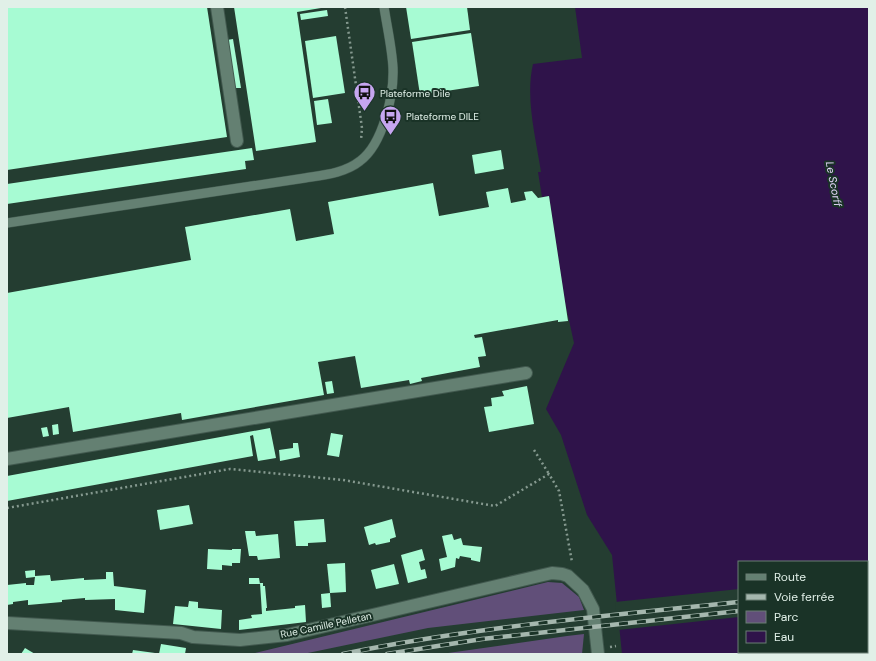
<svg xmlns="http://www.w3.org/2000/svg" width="876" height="661" font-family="'DM Sans',sans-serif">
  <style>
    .green { fill: #614f79 }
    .water { fill: #2f134a; fill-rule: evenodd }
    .pier { fill: #243d31 }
    .building { fill: #a7fbd3 }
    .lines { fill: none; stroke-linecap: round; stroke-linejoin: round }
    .lane-casing { stroke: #42594f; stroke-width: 10 }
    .street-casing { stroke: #42594f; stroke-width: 14 }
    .path { stroke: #85998f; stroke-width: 2.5; stroke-dasharray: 2 3; stroke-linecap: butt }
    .lane { stroke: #648072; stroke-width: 9 }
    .street { stroke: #648072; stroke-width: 12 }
    .rail-casing { stroke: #a5b7ae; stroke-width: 4.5 }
    .rail { stroke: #1a3327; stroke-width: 3; stroke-dasharray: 9; stroke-linecap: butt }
    .labels { text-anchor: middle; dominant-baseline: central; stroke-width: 4; stroke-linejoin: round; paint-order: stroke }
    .poi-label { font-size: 10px; fill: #e1f0e8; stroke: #1a3327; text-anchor: start }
    .street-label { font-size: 10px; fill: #e1f0e8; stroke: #1a3327 }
    .water-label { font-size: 11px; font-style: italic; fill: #e6d7fc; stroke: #1a3327 }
  </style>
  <rect width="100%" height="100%" fill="#243d31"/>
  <g class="green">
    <polygon points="548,582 562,583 579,597 584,610 428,628 303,654 251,654"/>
    <polygon points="584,634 582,654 441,654 567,636"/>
  </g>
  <path class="water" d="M 575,7 L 869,7 L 869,654 L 622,654 L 612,555 L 587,515 L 561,435 L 546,409 L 574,343 L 565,302 L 549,196 L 542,197 L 538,172 L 541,172 C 536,138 525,98 533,64 L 582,58 ZM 739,562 L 867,562 L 867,652 L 739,652 Z"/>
  <polygon class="pier" points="739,589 739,617 618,630 615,602"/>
  <g class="building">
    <polygon points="7,7 207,7 227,137 7,170"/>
    <polygon points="234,7 327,7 297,12 316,142 256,151"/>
    <polygon points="406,7 467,7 470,30 411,39"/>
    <polygon points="327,10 328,16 301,20 300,14"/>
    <polygon points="471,33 479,86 420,95 412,42"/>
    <polygon points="336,36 345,93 313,98 305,41"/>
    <polygon points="233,39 241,88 235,88 227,40"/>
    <polygon points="328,99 332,123 317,125 314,101"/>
    <polygon points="252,148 254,160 245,161 246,169 7,204 7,184"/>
    <polygon points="501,150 504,169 475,174 472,155"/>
    <polygon points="433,183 439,216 489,207 486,192 508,188 511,203 526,200 524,192 532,191 538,198 549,196 568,321 558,322 558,320 474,335 475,338 482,337 486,356 478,357 480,367 421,378 422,381 410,384 409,380 361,388 355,356 318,362 324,395 182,420 181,413 73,432 69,407 7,418 7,293 191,260 185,227 290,209 296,241 334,234 328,202"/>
    <polygon points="332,381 334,393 327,394 325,382"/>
    <polygon points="527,386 534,424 489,432 484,407 492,406 491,398 504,396 502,391"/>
    <polygon points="58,424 59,434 53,435 52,425"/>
    <polygon points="47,427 49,436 43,437 41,428"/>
    <polygon points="270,428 276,458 258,461 253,435 250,436 253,456 7,501 7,476"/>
    <polygon points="331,433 343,435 339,457 327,455"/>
    <polygon points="293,443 298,443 300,457 280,461 279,450 293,448"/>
    <polygon points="189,505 193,524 160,530 157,510"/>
    <polygon points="324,519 326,542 308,543 308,546 296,546 294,521"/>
    <polygon points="392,519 396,537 390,539 390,542 376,545 375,543 369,545 364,527"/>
    <polygon points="245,531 255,531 256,536 278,534 280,558 258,560 257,556 249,556"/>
    <polygon points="452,534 454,540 461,538 463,545 482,547 480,562 471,560 471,558 460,556 459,559 456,558 455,567 441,571 439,559 447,557 442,536"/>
    <polygon points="208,549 232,550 232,549 241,549 240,563 232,563 232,566 222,565 222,570 207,569"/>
    <polygon points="422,549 425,560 419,562 421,570 425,569 427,578 408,583 401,555"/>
    <polygon points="345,563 346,592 330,593 327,564"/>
    <polygon points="394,564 399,584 376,589 371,570"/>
    <polygon points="35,570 35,576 50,575 51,581 84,578 84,580 106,579 106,572 113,572 114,586 146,590 144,613 115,610 115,599 85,600 85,598 62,600 62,602 28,605 28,600 13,602 13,604 7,605 7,585 26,583 26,585 34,585 35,577 26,578 25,571"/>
    <polygon points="249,578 259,578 260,584 249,584"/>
    <polygon points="260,583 263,583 263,586 265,586 267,608 266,608 266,611 295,608 295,606 305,605 306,622 239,630 239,620 252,618 251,615 262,614"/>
    <polygon points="330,593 331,607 322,608 321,594"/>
    <polygon points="189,601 198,602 198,608 222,610 221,629 173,624 175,606 188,607"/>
    <polygon points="161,644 186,648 185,654 159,654"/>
    <polygon points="25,648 35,654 21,654"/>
    <polygon points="133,650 155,653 155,654 132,654"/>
  </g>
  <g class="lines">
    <defs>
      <path id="lane" d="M 7,223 L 305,178 C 324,175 345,173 360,161 C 383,144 394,95 393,68 C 392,48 387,27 384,7"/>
      <g id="street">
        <polyline points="217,7 237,141"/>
        <polyline points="7,459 526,373"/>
        <polyline points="7,623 181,633 193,637 240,640 287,635 552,573 562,574 568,576 583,590 593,609 598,654"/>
      </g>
    </defs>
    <use href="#lane" class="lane-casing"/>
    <use href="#street" class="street-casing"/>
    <g class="path">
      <polyline points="345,7 362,128 361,140"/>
      <polyline points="534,450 549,474"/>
      <polyline points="7,508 230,469 343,480 495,506 549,474 559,491 572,562"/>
      <polyline points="610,647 616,646"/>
    </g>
    <use href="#lane" class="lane"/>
    <use href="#street" class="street"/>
    <defs>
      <g id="rail">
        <polyline points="867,588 869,587"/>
        <polyline points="867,597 869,597"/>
        <path d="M 343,654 C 474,627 607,616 739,602"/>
        <polyline points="387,654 482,639 739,611"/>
      </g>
    </defs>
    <use href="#rail" class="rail-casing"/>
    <use href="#rail" class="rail"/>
  </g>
  <defs>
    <symbol id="bus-pin" viewBox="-11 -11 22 30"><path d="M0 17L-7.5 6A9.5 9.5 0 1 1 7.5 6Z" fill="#c6a6f0" stroke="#1a3327"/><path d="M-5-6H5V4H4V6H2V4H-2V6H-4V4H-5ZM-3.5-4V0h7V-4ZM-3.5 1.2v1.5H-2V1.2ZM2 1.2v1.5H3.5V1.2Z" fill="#111"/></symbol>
  </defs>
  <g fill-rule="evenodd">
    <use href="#bus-pin" x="352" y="80" width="25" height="34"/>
    <use href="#bus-pin" x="378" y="104" width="25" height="34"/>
  </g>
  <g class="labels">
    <g class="poi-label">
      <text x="380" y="93">Plateforme Dile</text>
      <text x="406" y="116">Plateforme DILE</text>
    </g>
    <g class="street-label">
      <text transform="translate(326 625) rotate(-12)">Rue Camille Pelletan</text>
    </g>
    <g class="water-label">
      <text transform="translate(834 184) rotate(79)">Le Scorff</text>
    </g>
  </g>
  <rect width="876" height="661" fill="none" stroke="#e1f0e8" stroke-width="16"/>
  <rect x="738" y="561" width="130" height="92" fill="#1a3327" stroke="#6a7f74"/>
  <rect x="746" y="574" width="20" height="6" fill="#648072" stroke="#6a7f74"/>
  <text x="774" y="581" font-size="12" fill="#e1f0e8">Route</text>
  <rect x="746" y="594" width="20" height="6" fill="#a5b7ae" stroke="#6a7f74"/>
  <text x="774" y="601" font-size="12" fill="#e1f0e8">Voie ferrée</text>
  <rect x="746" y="611" width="20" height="12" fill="#614f79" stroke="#6a7f74"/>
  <text x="774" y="621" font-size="12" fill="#e1f0e8">Parc</text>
  <rect x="746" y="631" width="20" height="12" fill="#2f134a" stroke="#6a7f74"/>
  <text x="774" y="641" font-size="12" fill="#e1f0e8">Eau</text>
</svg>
